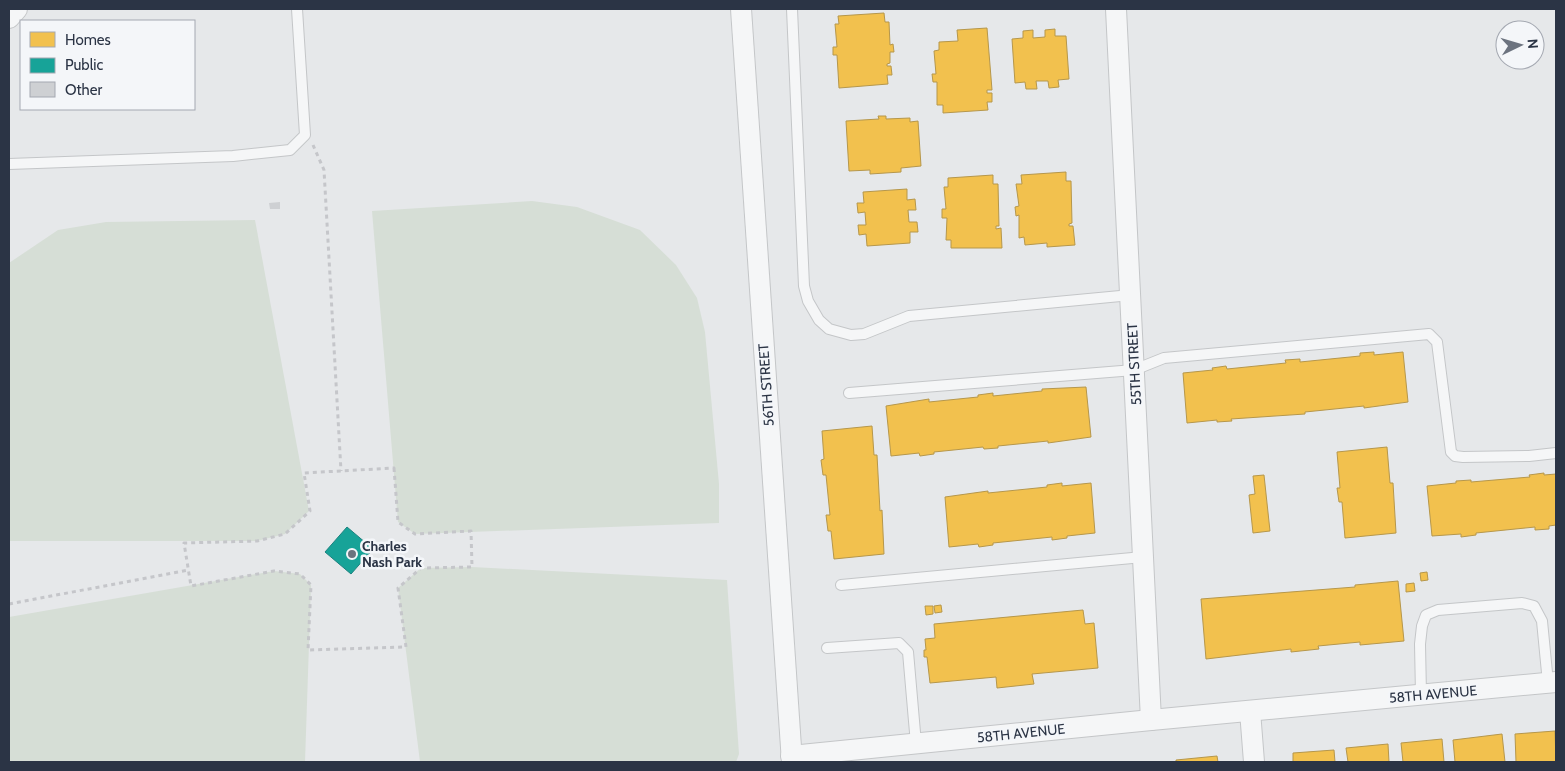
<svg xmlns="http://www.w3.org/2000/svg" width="1565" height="771" font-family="Cabin,sans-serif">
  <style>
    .green { fill: #d6ded6 }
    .homes { fill: #f2c14e; stroke: #b6974b }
    .public { fill: #17a398; stroke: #1d827f }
    .building { fill: #ced0d3 }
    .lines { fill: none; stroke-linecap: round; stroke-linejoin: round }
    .service-casing { stroke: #c4c6c8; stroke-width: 12 }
    .minor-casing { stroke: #c4c6c8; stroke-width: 22 }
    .path { stroke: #c5c6ca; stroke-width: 3; stroke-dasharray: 4 4; stroke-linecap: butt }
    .service { stroke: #f5f6f7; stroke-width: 10 }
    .minor { stroke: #f5f6f7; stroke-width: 20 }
    .poi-dot { fill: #6c737f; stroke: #f4f6f9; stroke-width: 2 }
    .labels { text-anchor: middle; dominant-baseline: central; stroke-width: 5; stroke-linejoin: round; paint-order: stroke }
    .street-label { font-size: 14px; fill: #2b3445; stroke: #f4f6f9 }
    .poi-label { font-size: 14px; font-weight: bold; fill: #2b3445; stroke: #f4f6f9; text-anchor: start }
  </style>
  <rect width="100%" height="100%" fill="#e6e8ea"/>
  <g class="green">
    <polygon points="532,201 577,207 640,230 676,265 697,298 705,332 719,484 719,523 415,534 398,522 372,211"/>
    <polygon points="255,220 309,511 285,534 257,541 9,541 9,263 58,230 106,222"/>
    <polygon points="472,567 727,580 739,754 736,762 420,762 398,588 421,568"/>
    <polygon points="274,571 300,574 311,585 305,762 9,762 9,617"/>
  </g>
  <g class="homes">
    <polygon points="884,13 885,22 889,22 890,45 893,44 894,52 890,52 890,63 887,64 887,66 891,66 892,75 887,75 888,84 839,88 837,55 833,55 833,47 837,47 835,24 839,24 838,16"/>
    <polygon points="987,28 992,90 987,90 987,93 992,93 992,102 987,102 988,110 943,113 943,105 937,105 937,82 933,82 932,74 936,74 934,51 939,50 939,42 958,41 957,30"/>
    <polygon points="1055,29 1055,36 1066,36 1069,79 1058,80 1059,87 1049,88 1048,81 1036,81 1037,89 1026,89 1025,82 1015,83 1012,39 1023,38 1023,31 1033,30 1033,38 1045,37 1045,30"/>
    <polygon points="878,116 886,116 886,119 910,118 910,122 918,121 921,166 901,168 901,172 870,174 870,170 849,171 846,121 879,119"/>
    <polygon points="1066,172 1066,181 1071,181 1072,223 1069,224 1069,226 1073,226 1075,245 1047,247 1047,243 1025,245 1024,237 1019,238 1019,215 1016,216 1015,207 1019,206 1016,184 1022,184 1021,175"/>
    <polygon points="993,175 993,184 998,184 999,226 996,226 996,229 1001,228 1002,248 951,248 951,240 946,240 947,218 942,218 942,209 946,209 944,187 948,187 948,178"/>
    <polygon points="907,189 907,200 915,199 916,210 908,210 909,222 917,222 918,232 910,232 910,243 867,246 866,234 859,235 858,225 866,225 865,212 858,213 857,203 864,203 863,192"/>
    <polygon points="1374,352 1374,355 1403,352 1408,402 1364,408 1364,406 1305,412 1305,414 1231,419 1232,421 1217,422 1217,420 1187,423 1183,373 1213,370 1212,368 1226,366 1227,369 1286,363 1285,360 1300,359 1300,362 1360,356 1360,353"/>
    <polygon points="1086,387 1091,437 1048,443 1048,441 998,446 998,448 984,449 983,447 934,452 934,454 920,456 919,453 891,456 886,406 929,399 929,402 978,397 978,395 993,393 993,396 1042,391 1042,389"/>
    <polygon points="872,426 874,455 877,455 880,511 882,510 884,554 834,559 831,531 828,531 826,515 830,515 826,475 823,475 821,460 824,459 822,431"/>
    <polygon points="1387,447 1390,483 1393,483 1396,533 1345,538 1342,502 1339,502 1337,488 1340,488 1337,452"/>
    <polygon points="1544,473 1544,475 1556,474 1556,525 1549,526 1549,529 1535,530 1535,527 1476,533 1476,535 1461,537 1461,534 1432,536 1427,486 1456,483 1456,481 1471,480 1471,482 1530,477 1529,475"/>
    <polygon points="1264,475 1270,531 1253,533 1249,495 1255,494 1253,476"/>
    <polygon points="1062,483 1062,486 1091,483 1095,533 1067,536 1067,538 1052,540 1052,537 993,543 993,545 979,547 978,544 949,547 945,497 988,491 988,493 1047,487 1047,485"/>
    <polygon points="1427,572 1428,580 1421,581 1420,573"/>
    <polygon points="1398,581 1404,641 1360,645 1360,642 1318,646 1319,649 1291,652 1291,649 1206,659 1201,599 1355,587 1355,585"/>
    <polygon points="1414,583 1415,591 1406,592 1406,584"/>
    <polygon points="941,605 942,612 935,613 934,606"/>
    <polygon points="925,606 933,606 933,614 926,615"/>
    <polygon points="1083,610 1085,624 1094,623 1098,668 1032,674 1034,684 997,688 996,677 930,683 927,657 924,657 924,650 926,650 925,639 935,638 934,624"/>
    <polygon points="1555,731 1556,762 1516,762 1515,734"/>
    <polygon points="1502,734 1505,762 1455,762 1453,740"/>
    <polygon points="1442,739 1444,762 1403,762 1401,743"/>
    <polygon points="1388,744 1389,762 1348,762 1346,748"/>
    <polygon points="1334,750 1335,762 1293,762 1293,753"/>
    <polygon points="1217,756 1218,762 1176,762 1176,760"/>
  </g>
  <polygon class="public" points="347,527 373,549 351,574 325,552"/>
  <polygon class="building" points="280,202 280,209 270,209 269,203"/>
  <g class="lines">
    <defs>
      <g id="service">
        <polyline points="792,9 804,286 808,301 819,320 829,329 851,335 864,334 909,316 1131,295"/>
        <polyline points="9,164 233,156 290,150 305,135 297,9"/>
        <polyline points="849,393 1134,370 1164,358 1429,334 1437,342 1451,452 1455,456 1463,457 1529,456 1556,453"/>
        <polyline points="841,585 1143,557"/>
        <polyline points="827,648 899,643 908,652 916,744"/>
        <polyline points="1421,695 1420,644 1422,626 1426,615 1438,610 1522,603 1534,606 1542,621 1548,683"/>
      </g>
      <g id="minor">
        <polyline points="741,9 792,762"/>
        <polyline points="1116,9 1151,720"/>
        <polyline points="9,18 17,9"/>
        <polyline points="1250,711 1254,762"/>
        <polyline points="791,756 1151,720 1556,682"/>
      </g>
    </defs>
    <use href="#service" class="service-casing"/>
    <use href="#minor" class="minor-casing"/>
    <g class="path">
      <polyline points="313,145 324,170 341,471"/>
      <polygon points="394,468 398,522 415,534 471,531 472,567 421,568 398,588 406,647 308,650 311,585 300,574 274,571 191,586 184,543 257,541 285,534 310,511 304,473"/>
      <polyline points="9,604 189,570"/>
    </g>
    <use href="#service" class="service"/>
    <use href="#minor" class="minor"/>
  </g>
  <circle class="poi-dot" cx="352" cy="554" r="5"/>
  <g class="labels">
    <g class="street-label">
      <text transform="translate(1134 364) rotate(-93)">55TH STREET</text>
      <text transform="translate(766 385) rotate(-94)">56TH STREET</text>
      <text transform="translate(1433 694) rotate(-5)">58TH AVENUE</text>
      <text transform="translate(1021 733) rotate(-6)">58TH AVENUE</text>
    </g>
    <g class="poi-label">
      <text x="362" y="546">Charles<tspan x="362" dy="16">Nash Park</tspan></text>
    </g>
  </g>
  <rect width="1565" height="771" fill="none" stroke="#2b3445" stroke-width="20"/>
  <rect x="20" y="20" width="175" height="90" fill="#f4f6f9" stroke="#a4a8b1"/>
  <rect x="30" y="32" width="25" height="15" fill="#f2c14e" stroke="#a4a8b1"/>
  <text x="65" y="45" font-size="15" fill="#2b3445">Homes</text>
  <rect x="30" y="58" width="25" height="15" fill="#17a398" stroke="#a4a8b1"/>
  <text x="65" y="70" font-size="15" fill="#2b3445">Public</text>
  <rect x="30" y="82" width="25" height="15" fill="#ced0d3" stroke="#a4a8b1"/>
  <text x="65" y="95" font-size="15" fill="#2b3445">Other</text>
  <g transform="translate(1520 45) rotate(85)"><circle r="24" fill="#f4f6f9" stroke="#a4a8b1"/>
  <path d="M0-4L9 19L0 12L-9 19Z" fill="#6c737f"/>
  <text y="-8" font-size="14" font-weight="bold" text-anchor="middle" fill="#2b3445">N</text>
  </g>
</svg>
